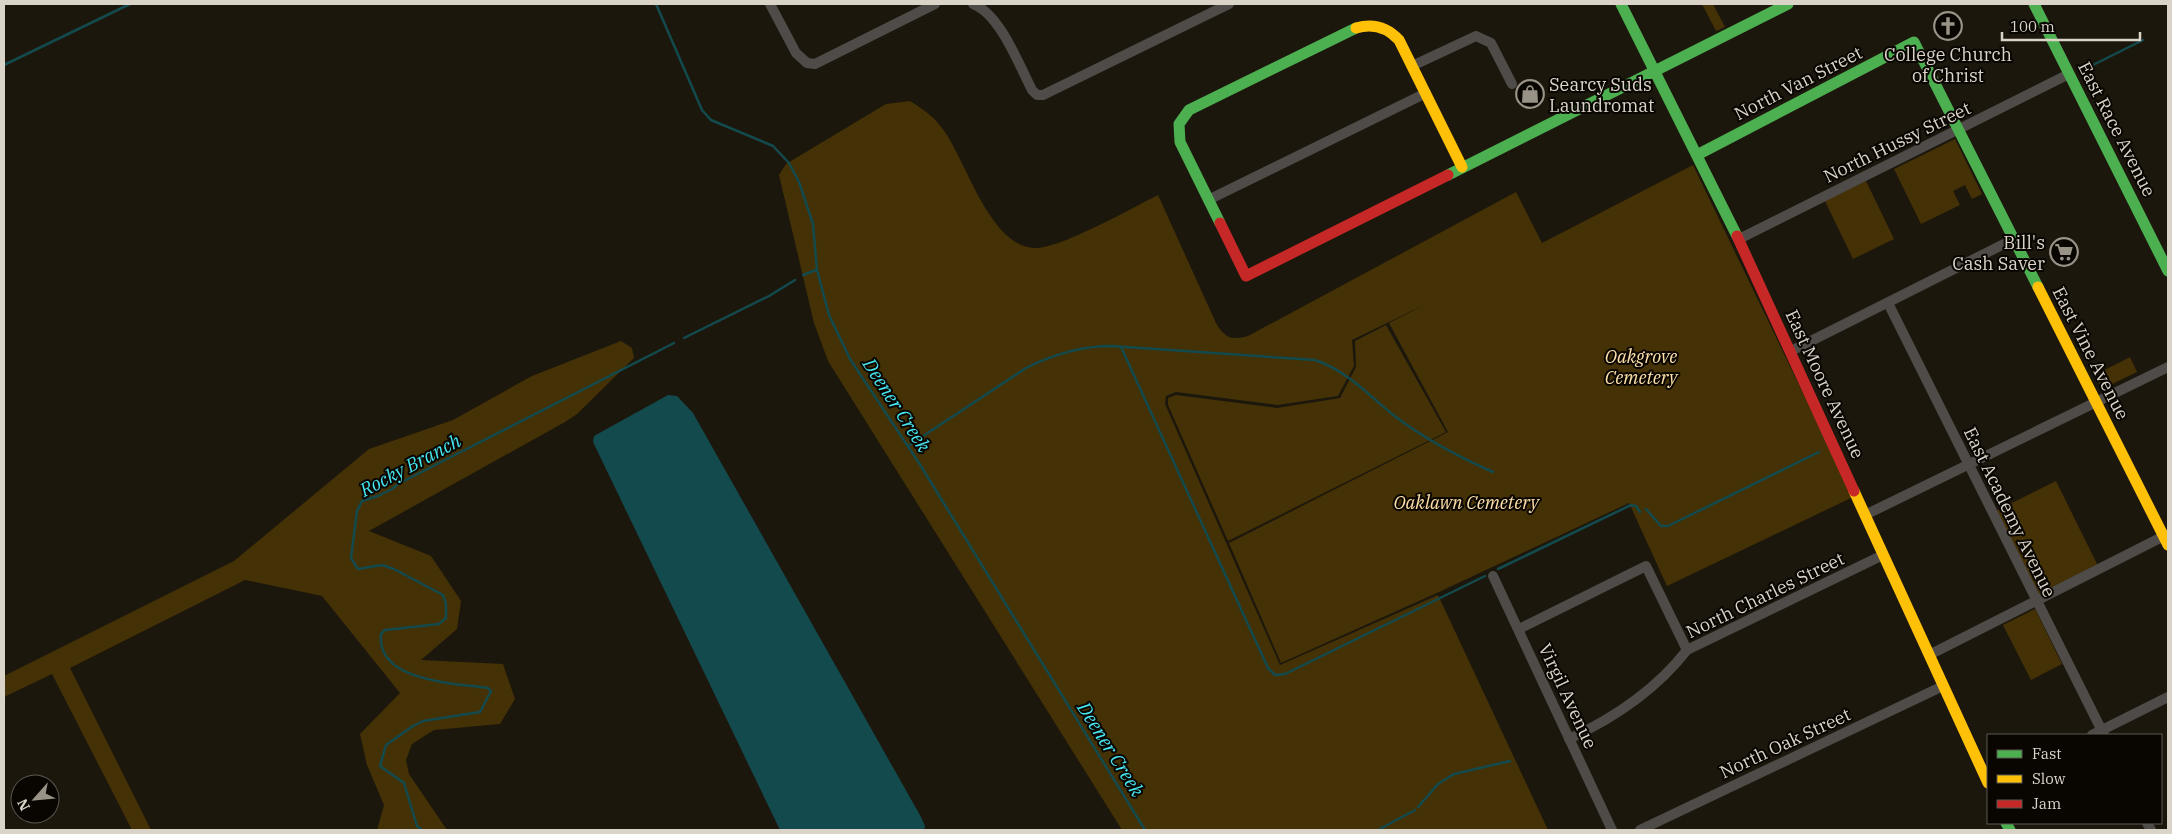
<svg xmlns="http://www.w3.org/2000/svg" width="2172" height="834" font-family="'IBM Plex Serif',serif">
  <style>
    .green { fill: #443105 }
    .water { fill: #134a4d }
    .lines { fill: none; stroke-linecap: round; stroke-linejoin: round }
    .stream { stroke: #134a4d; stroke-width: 2.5 }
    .street { stroke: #4f4b48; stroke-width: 10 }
    .fast { stroke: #4caf50; stroke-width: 11 }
    .slow { stroke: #ffc107; stroke-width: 11 }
    .jam { stroke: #c62828; stroke-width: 11 }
    .labels { text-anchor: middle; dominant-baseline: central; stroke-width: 4; stroke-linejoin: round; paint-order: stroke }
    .poi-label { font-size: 18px; fill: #dad4c8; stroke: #090501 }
    .street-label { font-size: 18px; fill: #dad4c8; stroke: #090501 }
    .park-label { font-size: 18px; font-style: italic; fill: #fee0a9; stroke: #090501 }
    .water-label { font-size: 19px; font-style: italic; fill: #46e6f1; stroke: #090501 }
  </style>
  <rect width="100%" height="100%" fill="#1c170d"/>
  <g class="green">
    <polygon points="1702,4 1713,4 1725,27 1716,31"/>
    <path d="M 910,101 C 923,109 933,116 942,128 C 966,159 988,244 1033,248 C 1056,251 1134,207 1158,195 L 1216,323 C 1224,337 1231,341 1248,336 L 1516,192 L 1542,243 L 1693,165 L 1853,497 L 1667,586 L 1629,503 L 1439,592 L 1281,663 L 1229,543 L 1448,432 L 1389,323 L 1426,304 L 1352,340 L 1354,366 L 1338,396 L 1278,405 L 1176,392 L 1166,396 L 1165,404 L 1280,665 L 1438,595 L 1548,830 L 1122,830 L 828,361 L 814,323 L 779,175 L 786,164 L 886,104 Z"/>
    <polygon points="1955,139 1982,194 1972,199 1965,185 1953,191 1960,205 1921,224 1894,169"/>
    <polygon points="1866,181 1894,239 1853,259 1825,201"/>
    <polygon points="1386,325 1446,432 1228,541 1168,405 1168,398 1176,395 1277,408 1340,398 1356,367 1355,341"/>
    <polygon points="621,341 632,348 634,358 577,414 565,422 369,531 431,556 461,601 457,629 421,660 503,664 515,699 500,724 434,730 412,744 406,760 409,774 447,830 377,830 384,805 367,765 360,734 400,693 322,596 245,580 70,668 151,830 132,830 52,674 4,697 4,676 234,561 369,449 453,420 532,376"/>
    <polygon points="2130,357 2137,372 2102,389 2095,375"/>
    <polygon points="2056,481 2098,566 2038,596 1996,511"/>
    <polygon points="2035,609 2062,664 2031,680 2003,625"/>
  </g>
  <polygon class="water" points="668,395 677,396 693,413 921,817 925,826 924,830 780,830 593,442 594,436"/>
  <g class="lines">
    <g class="stream">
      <polyline points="656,4 702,110 711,120 773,146 789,163 799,182 813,224 817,270 829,315 850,359 919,463 1145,830"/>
      <polyline points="4,65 130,4"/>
      <polyline points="2081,71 2143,40"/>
      <polyline points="803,275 816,270"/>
      <polyline points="684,338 769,296 795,280"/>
      <polyline points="1121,347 1268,668 1275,675 1285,674 1485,576"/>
      <path d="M 908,446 L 1026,368 C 1054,354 1081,346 1112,346 L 1315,360 C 1348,371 1370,397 1396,417 C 1426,440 1459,457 1493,472"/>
      <polyline points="1646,509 1661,526 1668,526 1819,452"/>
      <polyline points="1498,569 1631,505 1636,506 1640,512"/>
      <polyline points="1418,807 1438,784 1454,774 1510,761"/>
      <path d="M 422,830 L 417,826 L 404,783 L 380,766 L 386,745 L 413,726 L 423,721 L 480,712 L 491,691 L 488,688 C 455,683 376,682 381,634 L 385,630 L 439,624 L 446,618 L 446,604 L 443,595 L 394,569 L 382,565 L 358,569 L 351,558 L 357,511 L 362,501 L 378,496 L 392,489 L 398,484 L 674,343"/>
      <polyline points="1378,830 1415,810"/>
    </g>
    <g class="street">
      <polyline points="770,4 796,53 807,63 815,64 935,4"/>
      <path d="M 973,4 C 1000,14 1019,65 1032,90 L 1037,95 L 1043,95 L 1229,4"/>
      <polyline points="1412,66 1476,36 1491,43 1512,84"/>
      <polyline points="1208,200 1426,93"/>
      <polyline points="1739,239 2069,74"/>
      <polyline points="1888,303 2104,735"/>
      <polyline points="1791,351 2014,239"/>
      <polyline points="1865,515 2168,367"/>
      <polyline points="1493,576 1612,830"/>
      <polyline points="1519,629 1646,566 1687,650"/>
      <polyline points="1929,655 2168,534"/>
      <polyline points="2092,735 2168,697"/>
      <path d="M 1569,739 C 1614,718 1656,690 1687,650 L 1883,555"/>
      <polyline points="2147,823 2151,830"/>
      <polyline points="1640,830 1943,686"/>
    </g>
    <g class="fast">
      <polyline points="1621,4 1737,236"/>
      <polyline points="2034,4 2168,271"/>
      <polyline points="1697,155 1914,42 2038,287"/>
      <polyline points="1448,175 1788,4"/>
      <polyline points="1220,223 1180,142 1179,124 1189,110 1356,28"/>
      <polyline points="2006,823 2010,830"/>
    </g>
    <g class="slow">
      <path d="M 1356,28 C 1373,23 1387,27 1399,40 L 1462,167"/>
      <polyline points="2038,287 2168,545"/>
      <polyline points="1854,491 1988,783"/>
    </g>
    <g class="jam">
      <polyline points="1220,223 1246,276 1448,175"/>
      <polyline points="1737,236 1854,491"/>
    </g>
  </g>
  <defs>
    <symbol id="church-ring" viewBox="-11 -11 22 22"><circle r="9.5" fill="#090501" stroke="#989287" stroke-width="1.5"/><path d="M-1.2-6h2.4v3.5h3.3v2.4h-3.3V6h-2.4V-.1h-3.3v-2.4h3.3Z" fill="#989287"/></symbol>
    <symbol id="shop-ring" viewBox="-11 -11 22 22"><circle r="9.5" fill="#090501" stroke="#989287" stroke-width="1.5"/><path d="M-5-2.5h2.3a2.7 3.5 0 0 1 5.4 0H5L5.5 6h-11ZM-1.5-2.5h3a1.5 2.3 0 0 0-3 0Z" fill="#989287"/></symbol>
    <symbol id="supermarket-ring" viewBox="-11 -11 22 22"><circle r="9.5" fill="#090501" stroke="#989287" stroke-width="1.5"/><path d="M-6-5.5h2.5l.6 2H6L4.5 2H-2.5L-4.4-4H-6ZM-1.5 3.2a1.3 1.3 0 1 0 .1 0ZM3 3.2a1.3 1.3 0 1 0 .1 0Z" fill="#989287"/></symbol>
  </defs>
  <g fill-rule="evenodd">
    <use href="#church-ring" x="1932" y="10" width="32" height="32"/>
    <use href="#shop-ring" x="1514" y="78" width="32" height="32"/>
    <use href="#supermarket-ring" x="2048" y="236" width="32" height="32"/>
  </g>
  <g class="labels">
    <g class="poi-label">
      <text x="1948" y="54">College Church<tspan x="1948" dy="21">of Christ</tspan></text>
      <text x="1549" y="84" text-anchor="start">Searcy Suds<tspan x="1549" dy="21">Laundromat</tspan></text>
      <text x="2045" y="242" text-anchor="end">Bill's<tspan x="2045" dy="21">Cash Saver</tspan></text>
    </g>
    <g class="street-label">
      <text transform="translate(1798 83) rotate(-27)">North Van Street</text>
      <text transform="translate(2117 129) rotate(63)">East Race Avenue</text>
      <text transform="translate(1897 142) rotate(-26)">North Hussy Street</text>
      <text transform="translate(2091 353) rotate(63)">East Vine Avenue</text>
      <text transform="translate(1825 384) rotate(65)">East Moore Avenue</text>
      <text transform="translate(2010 512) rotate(64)">East Academy Avenue</text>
      <text transform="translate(1765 595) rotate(-26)">North Charles Street</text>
      <text transform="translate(1568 696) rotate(65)">Virgil Avenue</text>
      <text transform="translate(1785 743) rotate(-25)">North Oak Street</text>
    </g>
    <g class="park-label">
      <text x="1641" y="356">Oakgrove<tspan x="1641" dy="21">Cemetery</tspan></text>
      <text x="1466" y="502">Oaklawn Cemetery</text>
    </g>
    <g class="water-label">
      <text transform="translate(897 405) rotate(57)">Deener Creek</text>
      <text transform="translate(410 465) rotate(-28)">Rocky Branch</text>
      <text transform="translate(1111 749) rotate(58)">Deener Creek</text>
    </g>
  </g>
  <rect width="2172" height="834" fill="none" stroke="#dad4c8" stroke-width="10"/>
  <rect x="1987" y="734" width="175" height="90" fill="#090501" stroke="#5d5851"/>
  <rect x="1997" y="750" width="25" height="8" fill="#4caf50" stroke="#5d5851"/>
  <text x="2032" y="759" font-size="15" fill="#dad4c8">Fast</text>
  <rect x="1997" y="775" width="25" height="8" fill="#ffc107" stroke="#5d5851"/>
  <text x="2032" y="784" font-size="15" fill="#dad4c8">Slow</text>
  <rect x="1997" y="800" width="25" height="8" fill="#c62828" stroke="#5d5851"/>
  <text x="2032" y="809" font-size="15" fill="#dad4c8">Jam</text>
  <g transform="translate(35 799) rotate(243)"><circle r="24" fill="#090501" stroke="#5d5851"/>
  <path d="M0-4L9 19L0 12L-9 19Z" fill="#989287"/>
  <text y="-8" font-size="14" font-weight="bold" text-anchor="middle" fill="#dad4c8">N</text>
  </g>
  <path d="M2002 32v8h138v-8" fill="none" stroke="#dad4c8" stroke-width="2.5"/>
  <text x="2010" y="32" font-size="15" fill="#dad4c8" stroke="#090501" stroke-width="4" paint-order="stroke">100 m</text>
</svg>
